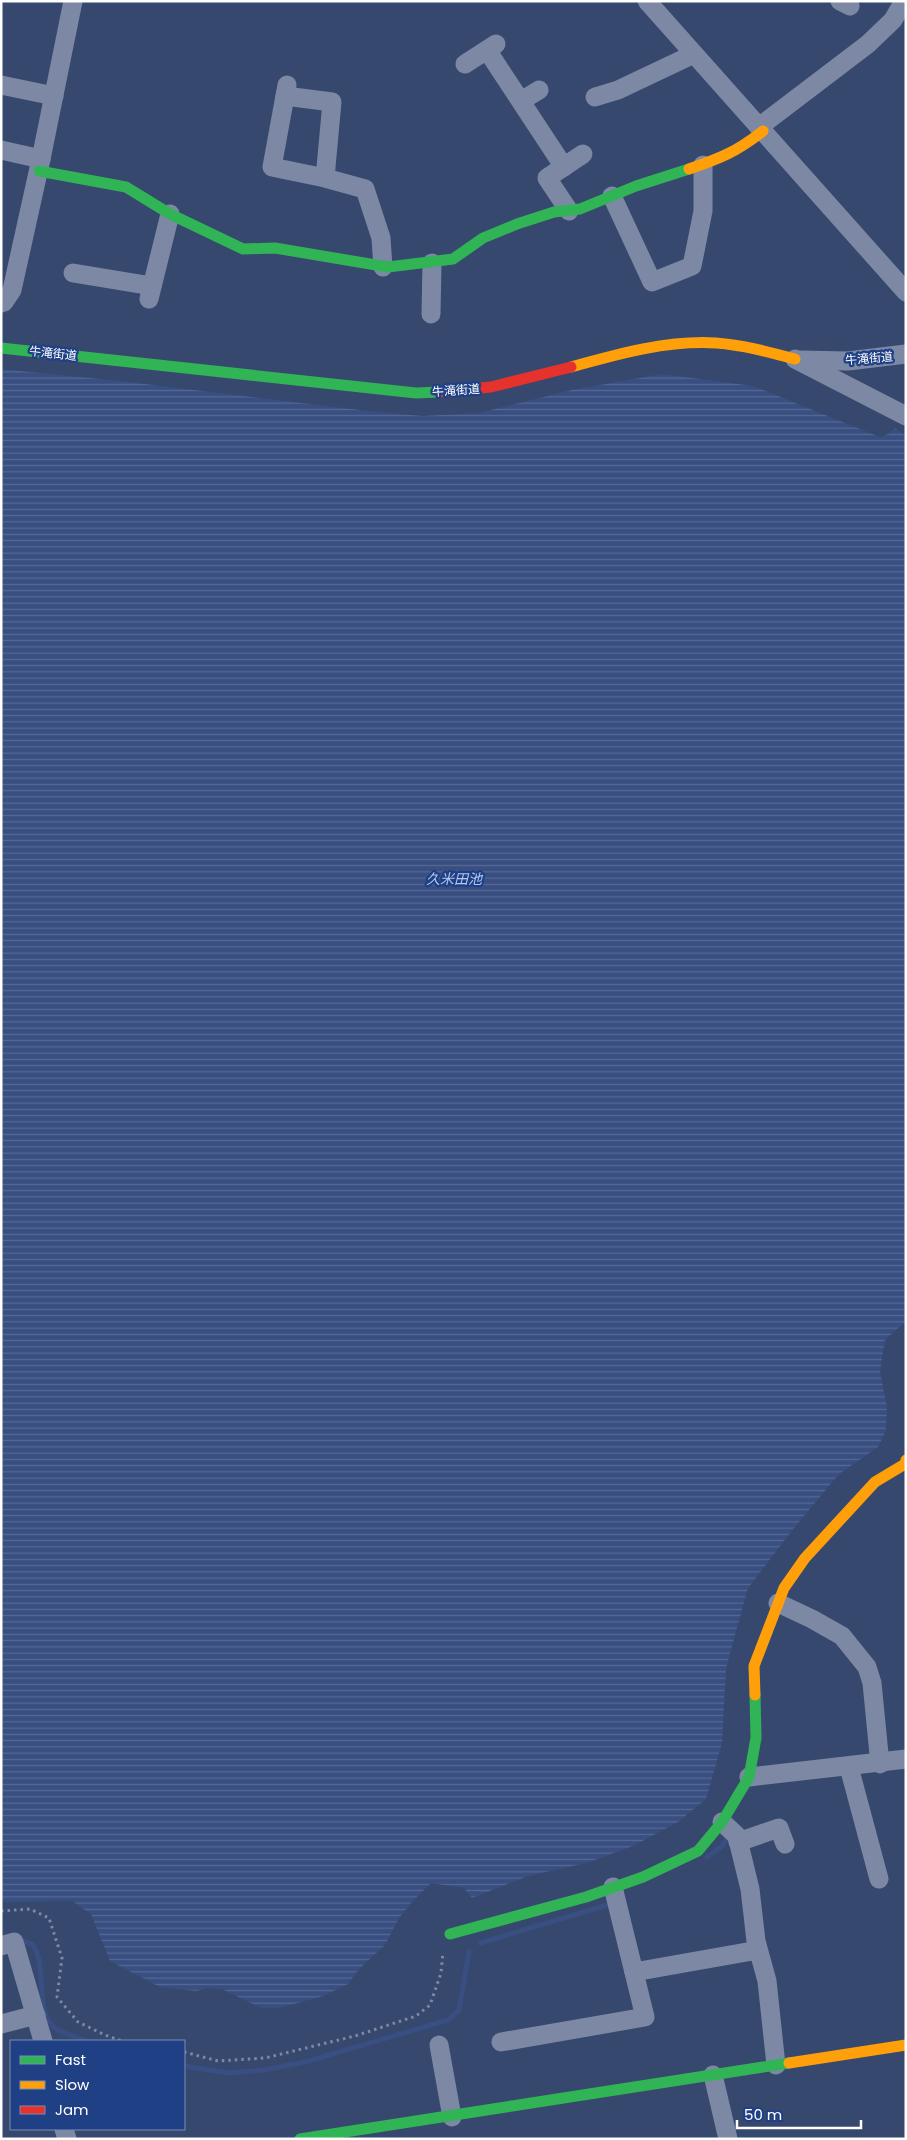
<svg xmlns="http://www.w3.org/2000/svg" width="907" height="2140" font-family="Poppins,'Noto Sans JP',sans-serif">
  <style>
    .water { fill: url(#water-rules) }
    .lines { fill: none; stroke-linecap: round; stroke-linejoin: round }
    .stream { stroke: #394f81; stroke-width: 5 }
    .path { stroke: #7d89a4; stroke-width: 3; stroke-dasharray: 2.5 4; stroke-linecap: butt }
    .street { stroke: #7d89a4; stroke-width: 19 }
    .fast { stroke: #30b455; stroke-width: 11 }
    .slow { stroke: #ff9f0a; stroke-width: 11 }
    .jam { stroke: #e5322d; stroke-width: 11 }
    .labels { text-anchor: middle; dominant-baseline: central; stroke-width: 4.5; stroke-linejoin: round; paint-order: stroke }
    .street-label { font-size: 12px; fill: #fff; stroke: #204085 }
    .water-label { font-size: 14px; font-style: italic; fill: #b4c8f1; stroke: #204085 }
  </style>
  <defs>
    <pattern id="water-rules" width="6" height="5" patternUnits="userSpaceOnUse" patternTransform="scale(1.25)"><rect width="6" height="5" fill="#394f81"/><path d="M0 2.5h6" fill="none" stroke="#576994"/></pattern>
  </defs>
  <rect width="100%" height="100%" fill="#37486e"/>
  <polygon class="water" points="1,369 120,381 376,412 423,416 479,413 572,390 662,374 753,386 880,437 888,434 895,428 906,436 906,1321 885,1340 880,1371 887,1407 886,1430 878,1447 839,1474 794,1528 748,1588 726,1668 722,1743 706,1799 678,1822 633,1846 586,1863 528,1876 472,1898 464,1888 431,1883 412,1902 399,1918 385,1945 359,1969 348,1984 323,1996 279,2008 261,2008 222,1989 208,1988 196,1991 160,1987 133,1973 110,1961 91,1914 72,1901 1,1902"/>
  <g class="lines">
    <g class="stream">
      <polyline points="707,1857 721,1847 730,1835"/>
      <path d="M 18,1939 L 32,1944 C 49,1966 33,2012 55,2028 C 63,2034 77,2037 87,2041"/>
      <polyline points="480,1943 607,1905"/>
      <polyline points="184,2066 229,2073 264,2070 305,2062 448,2020 459,2010 469,1952"/>
    </g>
    <g class="path">
      <polyline points="1,1911 30,1909 49,1918 62,1958 57,1997 78,2022 105,2035 122,2041"/>
      <polyline points="184,2052 218,2061 265,2058 355,2036 416,2016 430,2005 441,1973 443,1952"/>
    </g>
    <g class="street">
      <polyline points="647,1 906,292"/>
      <polyline points="840,1 850,6"/>
      <polyline points="487,50 564,167"/>
      <polyline points="465,64 496,44"/>
      <polyline points="1,85 54,96"/>
      <polyline points="287,85 272,167 325,178 365,189 381,238 383,267"/>
      <polyline points="285,96 332,102 325,178"/>
      <polyline points="595,97 618,90 694,54"/>
      <polyline points="521,101 539,90"/>
      <polyline points="759,127 868,44 893,20 904,1"/>
      <polyline points="1,150 41,159"/>
      <polyline points="612,196 652,282 692,266 703,211 703,165"/>
      <polyline points="569,211 547,178 583,154"/>
      <polyline points="73,273 152,286"/>
      <polyline points="149,299 170,214"/>
      <polyline points="1,303 4,302 12,290 41,159 73,1"/>
      <polyline points="431,314 432,263"/>
      <polyline points="795,359 906,416"/>
      <polyline points="801,360 848,361 906,354"/>
      <polyline points="778,1603 812,1619 842,1636 867,1667 872,1683 880,1764"/>
      <polyline points="849,1767 879,1879"/>
      <polyline points="749,1777 906,1759"/>
      <polyline points="722,1822 737,1836 750,1889 756,1941 767,1981 776,2065"/>
      <polyline points="738,1842 779,1828 785,1844"/>
      <polyline points="1,1946 14,1942 43,2041"/>
      <polyline points="634,1972 758,1950"/>
      <polyline points="1,2024 36,2015"/>
      <polyline points="501,2042 645,2017 613,1887"/>
      <polyline points="439,2045 452,2117"/>
      <polyline points="713,2075 728,2139"/>
      <polyline points="64,2129 67,2139"/>
    </g>
    <g class="fast">
      <polyline points="39,171 126,187 170,214 243,249 275,248 388,267 453,259 483,238 517,224 554,212 580,209 636,186 689,169"/>
      <polyline points="1,348 416,393 439,392"/>
      <polyline points="450,1934 586,1897 643,1877 698,1851 722,1822 749,1777 756,1738 755,1695"/>
      <polyline points="300,2139 789,2063"/>
    </g>
    <g class="slow">
      <path d="M 689,169 C 721,158 736,152 763,131"/>
      <path d="M 571,367 C 618,354 667,340 716,343 C 743,345 769,352 795,359"/>
      <polyline points="755,1695 754,1666 784,1588 805,1558 875,1482 905,1464 906,1460"/>
      <polyline points="789,2063 906,2045"/>
    </g>
    <polyline class="jam" points="439,392 491,387 571,367"/>
  </g>
  <g class="labels">
    <g class="street-label">
      <text transform="translate(53 353) rotate(6)">牛滝街道</text>
      <text transform="translate(869 358) rotate(-5)">牛滝街道</text>
      <text transform="translate(456 390) rotate(-4)">牛滝街道</text>
    </g>
    <g class="water-label">
      <text x="454" y="879">久米田池</text>
    </g>
  </g>
  <rect width="907" height="2140" fill="none" stroke="#ffffff" stroke-width="5"/>
  <rect x="10" y="2040" width="175" height="90" fill="#204085" stroke="#798cb6"/>
  <rect x="20" y="2056" width="25" height="8" fill="#30b455" stroke="#798cb6"/>
  <text x="55" y="2065" font-size="15" fill="#ffffff">Fast</text>
  <rect x="20" y="2081" width="25" height="8" fill="#ff9f0a" stroke="#798cb6"/>
  <text x="55" y="2090" font-size="15" fill="#ffffff">Slow</text>
  <rect x="20" y="2106" width="25" height="8" fill="#e5322d" stroke="#798cb6"/>
  <text x="55" y="2115" font-size="15" fill="#ffffff">Jam</text>
  <path d="M737 2120v8h124v-8" fill="none" stroke="#ffffff" stroke-width="2.5"/>
  <text x="744" y="2120" font-size="15" fill="#ffffff" stroke="#204085" stroke-width="4" paint-order="stroke">50 m</text>
</svg>
